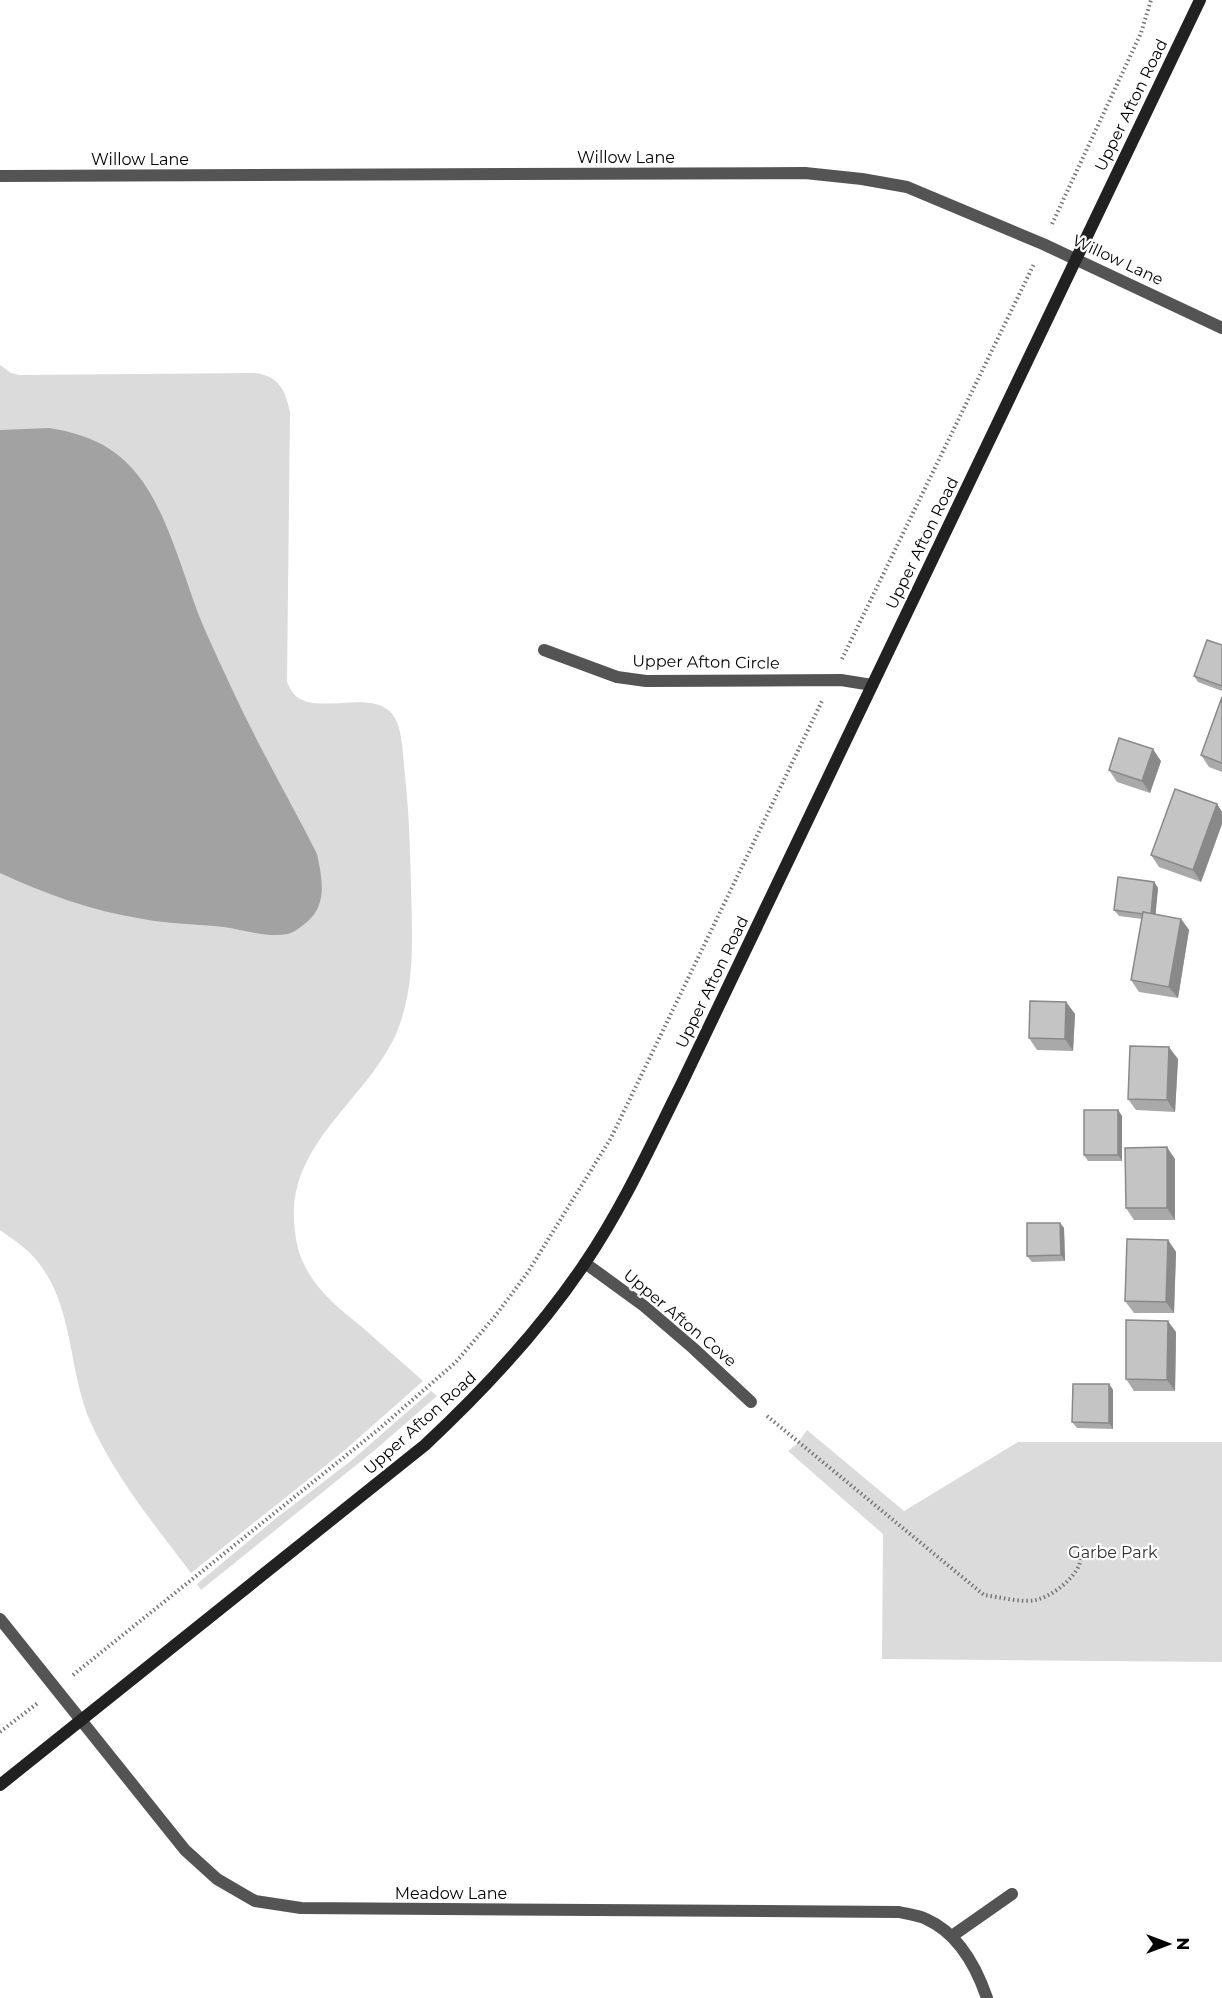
<svg xmlns="http://www.w3.org/2000/svg" width="1222" height="1998" font-family="Montserrat,sans-serif">
  <style>
    .green { fill: #dbdbdb }
    .water { fill: #a2a2a2 }
    .lines { fill: none; stroke-linecap: round; stroke-linejoin: round }
    .path { stroke: #767676; stroke-width: 4; stroke-dasharray: 1.5 3; stroke-linecap: butt }
    .street { stroke: #545454; stroke-width: 12 }
    .secondary { stroke: #212121; stroke-width: 12 }
    .wall { fill: #a9a9a9 }
    .shaded-wall { fill: #898989 }
    .building { fill: #c4c4c4; stroke: #898989; stroke-width: 1.5 }
    .labels { text-anchor: middle; dominant-baseline: central; stroke-width: 4.5; stroke-linejoin: round; paint-order: stroke }
    .street-label { font-size: 16px; fill: #000; stroke: #fff }
    .park-label { font-size: 16px; fill: #323232; stroke: #fff }
  </style>
  <rect width="100%" height="100%" fill="#fff"/>
  <g class="green">
    <path d="M 0,365 L 11,373 L 19,375 L 257,373 C 280,378 285,390 290,412 L 287,682 C 290,688 292,693 297,697 C 323,716 381,684 397,722 C 403,738 403,759 405,776 C 409,812 410,848 411,885 C 412,933 416,983 398,1029 C 371,1097 290,1140 294,1220 C 295,1235 297,1251 304,1264 C 316,1291 340,1309 362,1327 C 382,1345 403,1363 423,1381 L 345,1450 L 191,1573 C 154,1524 115,1477 90,1421 C 68,1370 74,1307 38,1262 C 28,1249 14,1240 0,1230 Z"/>
    <polygon points="431,1391 437,1396 375,1450 201,1590 197,1584 275,1519 352,1460"/>
    <polygon points="807,1430 904,1511 1018,1442 1222,1442 1222,1662 882,1659 883,1534 788,1451 797,1444"/>
  </g>
  <path class="water" d="M 49,428 C 80,433 107,442 130,466 C 168,506 183,579 205,630 C 225,675 245,718 268,761 C 284,792 301,822 317,854 C 322,878 328,904 307,922 C 302,926 295,932 288,934 C 268,938 244,930 224,927 C 197,924 170,924 143,919 C 92,911 46,894 0,873 L 0,430 Z"/>
  <g class="lines">
    <g class="path">
      <polyline points="1052,224 1141,33 1151,0"/>
      <polyline points="842,659 1034,264"/>
      <path d="M 767,1416 L 984,1595 C 1000,1597 1020,1603 1036,1600 C 1052,1596 1073,1580 1079,1565 C 1081,1560 1081,1552 1081,1546"/>
      <polyline points="73,1675 379,1429 456,1362 496,1315 528,1272 611,1138 822,701"/>
      <polyline points="0,1732 39,1702"/>
    </g>
    <g class="street">
      <polyline points="0,176 805,173 862,179 907,187 1043,244 1222,328"/>
      <polyline points="544,650 617,677 646,681 841,680 872,685"/>
      <polyline points="585,1263 644,1306 693,1348 751,1402"/>
      <path d="M 0,1619 L 185,1850 L 217,1879 L 255,1901 L 301,1908 L 899,1912 C 907,1914 918,1915 926,1919 C 958,1933 976,1966 987,1998"/>
      <polyline points="952,1936 1012,1894"/>
    </g>
    <path class="secondary" d="M 0,1785 L 425,1445 C 484,1390 540,1330 585,1263 C 623,1207 651,1145 681,1085 L 1200,0"/>
  </g>
  <g class="wall">
    <polygon points="1222,645 1222,691 1198,682 1194,676"/>
    <polygon points="1222,697 1222,772 1209,767 1201,755"/>
    <polygon points="1161,761 1150,793 1117,782 1109,770"/>
    <polygon points="1217,804 1222,812 1222,824 1201,882 1159,867 1151,855"/>
    <polygon points="1154,882 1158,888 1155,914 1181,919 1189,930 1178,998 1139,992 1131,980 1142,919 1119,916 1114,910"/>
    <polygon points="1066,1002 1075,1014 1073,1051 1037,1050 1029,1038"/>
    <polygon points="1178,1059 1175,1112 1136,1110 1128,1099"/>
    <polygon points="1118,1110 1122,1116 1122,1161 1088,1161 1084,1155"/>
    <polygon points="1175,1159 1175,1220 1134,1220 1126,1208"/>
    <polygon points="1060,1223 1064,1228 1065,1261 1032,1262 1027,1256"/>
    <polygon points="1168,1240 1176,1252 1174,1313 1134,1313 1125,1301"/>
    <polygon points="1176,1332 1175,1391 1134,1391 1126,1379"/>
    <polygon points="1109,1384 1113,1390 1113,1429 1077,1428 1072,1422"/>
  </g>
  <g class="shaded-wall">
    <polygon points="1153,749 1161,761 1150,793 1142,781"/>
    <polygon points="1217,804 1222,812 1222,824 1201,882 1193,870"/>
    <polygon points="1154,882 1158,888 1155,921 1151,915"/>
    <polygon points="1181,919 1189,930 1178,998 1169,987"/>
    <polygon points="1066,1002 1075,1014 1073,1051 1065,1039"/>
    <polygon points="1169,1047 1178,1059 1175,1112 1167,1100"/>
    <polygon points="1118,1110 1122,1116 1122,1161 1118,1155"/>
    <polygon points="1167,1147 1175,1159 1175,1220 1167,1208"/>
    <polygon points="1060,1223 1064,1228 1065,1261 1061,1255"/>
    <polygon points="1168,1240 1176,1252 1174,1313 1166,1302"/>
    <polygon points="1168,1321 1176,1332 1175,1391 1167,1380"/>
    <polygon points="1109,1384 1113,1390 1113,1429 1109,1423"/>
  </g>
  <g class="building">
    <polygon points="1207,640 1222,645 1222,686 1194,676"/>
    <polygon points="1222,697 1222,763 1201,755"/>
    <polygon points="1119,738 1153,749 1142,781 1109,770"/>
    <polygon points="1175,789 1217,804 1193,870 1151,855"/>
    <polygon points="1118,877 1154,882 1151,914 1143,912 1143,914 1114,910"/>
    <polygon points="1143,912 1181,919 1169,987 1131,980"/>
    <polygon points="1030,1001 1066,1002 1065,1039 1029,1038"/>
    <polygon points="1130,1046 1169,1047 1167,1100 1128,1099"/>
    <rect x="1084" y="1110" width="34" height="45"/>
    <polygon points="1167,1147 1167,1208 1126,1208 1125,1148"/>
    <polygon points="1027,1223 1060,1223 1061,1255 1027,1256"/>
    <polygon points="1127,1239 1168,1240 1166,1302 1125,1301"/>
    <polygon points="1126,1320 1168,1321 1167,1380 1126,1379"/>
    <polygon points="1073,1384 1109,1384 1109,1423 1072,1422"/>
  </g>
  <g class="labels">
    <g class="street-label">
      <text transform="translate(1131 105) rotate(-64)">Upper Afton Road</text>
      <text x="626" y="157">Willow Lane</text>
      <text x="140" y="159">Willow Lane</text>
      <text transform="translate(1118 260) rotate(25)">Willow Lane</text>
      <text transform="translate(922 543) rotate(-64)">Upper Afton Road</text>
      <text transform="translate(706 662) rotate(1)">Upper Afton Circle</text>
      <text transform="translate(712 982) rotate(-64)">Upper Afton Road</text>
      <text transform="translate(680 1318) rotate(40)">Upper Afton Cove</text>
      <text transform="translate(420 1423) rotate(-42)">Upper Afton Road</text>
      <text x="451" y="1893">Meadow Lane</text>
    </g>
    <g class="park-label">
      <text x="1113" y="1552">Garbe Park</text>
    </g>
  </g>
  <g transform="translate(1168 1944) rotate(90)" stroke="#ffffff" stroke-width="4.5" paint-order="stroke">
  <path d="M0-4.5L10 22L0 15L-10 22Z" fill="#000000"/>
  <text y="-9" font-size="16" font-weight="bold" text-anchor="middle" fill="#000000">N</text>
  </g>
</svg>
